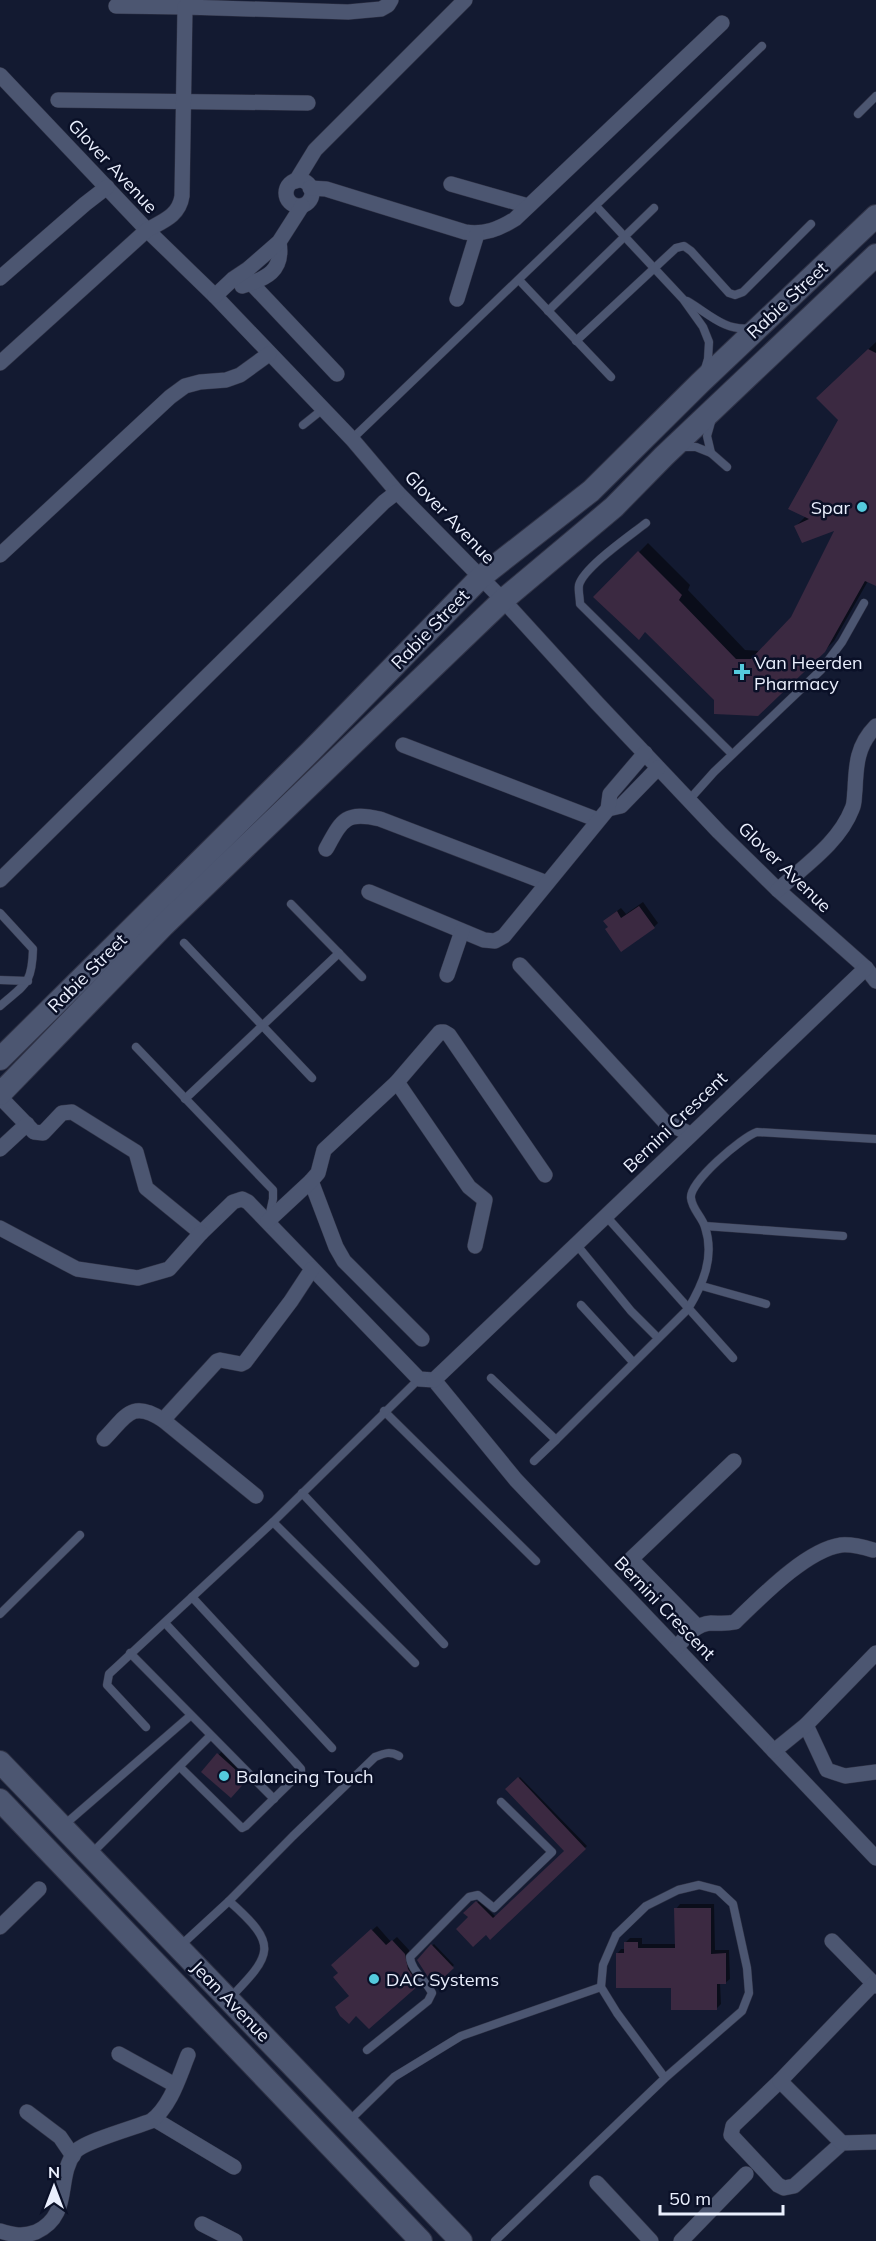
<svg xmlns="http://www.w3.org/2000/svg" width="876" height="2241" font-family="Mulish,sans-serif">
  <style>
    .shadow { fill: #0007 }
    .building { fill: #3b2941 }
    .lines { fill: none; stroke-linecap: round; stroke-linejoin: round }
    .service-casing { stroke: #303346; stroke-width: 9 }
    .minor-casing { stroke: #303346; stroke-width: 16 }
    .secondary-casing { stroke: #303346; stroke-width: 24 }
    .service { stroke: #4c5671; stroke-width: 8 }
    .minor { stroke: #4c5671; stroke-width: 15 }
    .secondary { stroke: #4c5671; stroke-width: 22 }
    .poi-dot { fill: #54cadd; stroke: #0a1027; stroke-width: 2 }
    .labels { text-anchor: middle; dominant-baseline: central; stroke-width: 5; stroke-linejoin: round; paint-order: stroke }
    .street-label { font-size: 18px; fill: #eaeffd; stroke: #0a1027 }
    .poi-label { font-size: 18px; fill: #eaeffd; stroke: #0a1027; text-anchor: start }
  </style>
  <rect width="100%" height="100%" fill="#131a31"/>
  <g class="shadow">
    <polygon points="876,342 876,584 868,581 834,641 824,651 715,700 646,631 595,597 648,543 690,585 688,590 745,650 761,651 793,617 837,528 796,526 806,516 840,420 818,398"/>
    <polygon points="643,902 658,923 654,927 609,927 609,917 621,908 626,914"/>
    <polygon points="223,1750 250,1775 230,1796 203,1772"/>
    <polygon points="520,1777 587,1846 490,1938 466,1913 479,1901 496,1917 566,1851 507,1789"/>
    <polygon points="680,1904 714,1904 715,1950 729,1950 730,1979 725,1983 720,1983 721,2004 716,2009 617,1954 621,1949 625,1949 625,1943 630,1938 642,1938 642,1944 676,1944 676,1909"/>
    <polygon points="377,1926 391,1942 397,1937 409,1950 411,1964 422,1979 369,2027 356,2014 350,1995 339,1973 337,1961"/>
    <polygon points="434,1944 454,1965 441,1978 418,1959"/>
  </g>
  <g class="building">
    <polygon points="868,349 876,353 876,586 865,581 825,652 758,716 714,714 714,700 645,632 639,640 593,597 638,551 682,595 679,600 736,659 751,659 791,617 834,531 802,543 794,526 809,519 788,509 838,420 816,398"/>
    <polygon points="639,906 655,928 621,952 605,929 608,927 603,921 617,911 621,918"/>
    <polygon points="217,1753 247,1780 231,1798 201,1772"/>
    <polygon points="518,1777 586,1849 490,1940 486,1935 473,1947 456,1929 468,1917 463,1913 476,1901 493,1918 564,1851 505,1789"/>
    <polygon points="674,1908 711,1908 711,1954 726,1953 726,1984 717,1984 717,2010 671,2010 671,1988 616,1988 616,1953 624,1953 624,1942 638,1942 638,1948 675,1948"/>
    <polygon points="371,1929 386,1945 392,1940 405,1954 408,1969 419,1985 369,2029 356,2016 349,2024 340,2016 335,2007 349,1996 333,1977 338,1973 331,1965"/>
    <polygon points="431,1944 454,1968 441,1980 434,1972 428,1977 417,1960"/>
  </g>
  <g class="lines">
    <defs>
      <g id="service">
        <polyline points="858,114 876,96"/>
        <polyline points="596,206 683,299 703,327 709,342 708,359 705,369"/>
        <polyline points="519,280 611,377"/>
        <path d="M 687,301 C 708,313 725,332 751,328"/>
        <polyline points="548,311 654,208"/>
        <polyline points="576,341 676,248 684,246 691,251 729,293 735,295 743,292 811,224"/>
        <polyline points="303,425 323,409"/>
        <polyline points="352,439 762,46"/>
        <polyline points="682,447 696,447 711,453 707,436 711,422"/>
        <polyline points="711,453 727,467"/>
        <path d="M 646,523 C 631,535 584,567 579,585 C 578,591 580,598 580,604 L 732,754"/>
        <polyline points="689,800 714,772 821,670 842,642 864,603"/>
        <polyline points="291,904 362,977"/>
        <path d="M 0,913 L 33,949 C 32,985 25,984 0,1006"/>
        <polyline points="184,943 312,1078"/>
        <polyline points="0,980 28,981"/>
        <polyline points="136,1047 273,1190 273,1199 269,1217"/>
        <polyline points="185,1099 339,953"/>
        <polyline points="605,1215 733,1358"/>
        <polyline points="705,1226 843,1236"/>
        <polyline points="576,1244 631,1311 658,1338"/>
        <polyline points="702,1286 766,1304"/>
        <polyline points="581,1305 633,1362"/>
        <path d="M 491,1378 L 556,1440 L 688,1309 C 703,1284 715,1257 705,1227 C 702,1217 692,1209 691,1198 C 689,1182 742,1137 757,1132 L 876,1139"/>
        <polyline points="384,1411 536,1561"/>
        <polyline points="534,1461 556,1440"/>
        <polyline points="302,1493 444,1644"/>
        <polyline points="273,1522 415,1663"/>
        <polyline points="192,1597 332,1748"/>
        <polyline points="0,1614 80,1535"/>
        <polyline points="165,1623 294,1761 301,1769 301,1772 246,1826 242,1828 181,1768"/>
        <polyline points="130,1653 274,1799"/>
        <polyline points="146,1727 107,1685 109,1674 273,1522 419,1379"/>
        <polyline points="63,1826 190,1716"/>
        <polyline points="91,1854 210,1736"/>
        <path d="M 229,1901 C 279,1945 273,1954 229,1999"/>
        <path d="M 179,1947 L 229,1901 L 293,1836 L 375,1757 C 385,1753 390,1751 399,1756"/>
        <path d="M 367,2050 L 428,2001 L 432,1993 C 426,1980 411,1971 410,1957 L 469,1897 L 478,1895 L 494,1908 L 552,1852 L 501,1802"/>
        <polyline points="349,2121 394,2077 461,2036 601,1987"/>
        <polyline points="495,2241 665,2078 742,2011 749,1993 747,1968 733,1904 718,1890 699,1885 678,1890 646,1906 616,1935 603,1965 601,1987 617,2013 665,2078"/>
      </g>
      <g id="minor">
        <polyline points="116,6 185,7"/>
        <polyline points="0,75 147,230 215,296 352,439 397,492 503,600 597,703 719,832 778,890 866,968 876,981"/>
        <polyline points="58,100 308,103"/>
        <circle cx="299" cy="193" r="13"/>
        <polyline points="296,181 315,150 465,0"/>
        <polyline points="451,184 528,206"/>
        <path d="M 310,188 L 326,189 L 465,232 C 484,235 499,229 515,219 L 722,23"/>
        <polyline points="0,278 85,204 107,187"/>
        <polyline points="251,283 337,374"/>
        <path d="M 242,286 C 266,279 284,271 279,242"/>
        <polyline points="215,296 233,279 248,269 279,242 302,206"/>
        <polyline points="457,299 477,234"/>
        <path d="M 0,363 L 147,230 C 163,221 179,216 182,196 L 185,7 L 348,12 L 381,9 L 388,5 L 391,0"/>
        <polyline points="0,555 170,397 185,386 200,382 226,380 240,375 269,354"/>
        <polyline points="403,745 598,820"/>
        <polyline points="608,809 621,806 658,768"/>
        <path d="M 326,849 C 342,820 345,811 380,819 L 547,883"/>
        <polyline points="0,880 384,502 397,492"/>
        <path d="M 778,890 C 804,866 839,843 852,809 C 855,803 854,796 855,790 C 856,765 857,745 876,726"/>
        <polyline points="369,892 484,940 495,941 504,936 608,809 610,794 645,753"/>
        <polyline points="520,965 664,1121 690,1134"/>
        <polyline points="447,975 462,931"/>
        <polyline points="397,1082 469,1187 485,1200 475,1246"/>
        <polyline points="0,1097 34,1132 43,1133 62,1113 72,1112 136,1152 146,1188 201,1233 233,1202 242,1199 248,1202 419,1379 434,1380 516,1480 876,1858"/>
        <polyline points="0,1149 27,1124"/>
        <polyline points="311,1181 336,1247 344,1261 422,1339"/>
        <polyline points="268,1221 311,1181 318,1173 324,1150 397,1082 440,1032 444,1032 449,1035 545,1175"/>
        <polyline points="0,1228 77,1269 138,1278 169,1269 201,1233"/>
        <polyline points="434,1380 866,968"/>
        <polyline points="163,1420 256,1496"/>
        <path d="M 104,1439 C 126,1417 131,1399 163,1420 L 217,1361 L 220,1360 L 241,1364 L 245,1362 L 291,1301 L 312,1269"/>
        <polyline points="697,1626 631,1559 734,1461"/>
        <path d="M 676,1648 C 686,1637 695,1624 711,1623 C 720,1623 726,1624 735,1622 C 760,1598 806,1550 841,1545 C 852,1544 863,1547 873,1550"/>
        <polyline points="806,1725 827,1770 845,1776 876,1772"/>
        <polyline points="774,1751 806,1725 876,1653"/>
        <polyline points="0,1927 39,1889"/>
        <polyline points="832,1941 876,1986"/>
        <polyline points="119,2054 175,2085"/>
        <polyline points="780,2081 733,2126 731,2135 778,2185 784,2188 794,2186 842,2143 876,2142"/>
        <polyline points="27,2112 60,2137 73,2156"/>
        <polyline points="154,2119 234,2167"/>
        <polyline points="842,2143 780,2081 874,1983"/>
        <polyline points="597,2183 651,2241"/>
        <polyline points="202,2224 235,2241"/>
        <path d="M 0,2231 C 13,2235 23,2237 36,2232 C 73,2215 55,2178 75,2152 C 82,2142 136,2127 151,2121 C 171,2106 179,2077 188,2055"/>
        <polyline points="681,2241 746,2174"/>
      </g>
      <g id="secondary">
        <polyline points="0,1059 310,752 481,577 591,491 700,383 876,216"/>
        <polyline points="0,1094 164,925 503,600 614,507 664,456 876,255"/>
        <polyline points="0,1762 461,2241"/>
        <polyline points="0,1800 421,2241"/>
      </g>
    </defs>
    <use href="#service" class="service-casing"/>
    <use href="#minor" class="minor-casing"/>
    <use href="#secondary" class="secondary-casing"/>
    <use href="#service" class="service"/>
    <use href="#minor" class="minor"/>
    <use href="#secondary" class="secondary"/>
  </g>
  <g class="poi-dot">
    <circle cx="862" cy="507" r="6"/>
    <path d="M739 663h6v6h6v6h-6v6h-6v-6h-6v-6h6z"/>
    <circle cx="224" cy="1776" r="6"/>
    <circle cx="374" cy="1979" r="6"/>
  </g>
  <g class="labels">
    <g class="street-label">
      <text transform="translate(113 166) rotate(47)">Glover Avenue</text>
      <text transform="translate(787 300) rotate(-43)">Rabie Street</text>
      <text transform="translate(450 517) rotate(46)">Glover Avenue</text>
      <text transform="translate(430 629) rotate(-46)">Rabie Street</text>
      <text transform="translate(785 867) rotate(44)">Glover Avenue</text>
      <text transform="translate(87 973) rotate(-45)">Rabie Street</text>
      <text transform="translate(675 1122) rotate(-44)">Bernini Crescent</text>
      <text transform="translate(665 1608) rotate(46)">Bernini Crescent</text>
      <text transform="translate(231 2001) rotate(46)">Jean Avenue</text>
    </g>
    <g class="poi-label">
      <text x="850" y="507" text-anchor="end">Spar</text>
      <text x="754" y="662">Van Heerden<tspan x="754" dy="21">Pharmacy</tspan></text>
      <text x="236" y="1776">Balancing Touch</text>
      <text x="386" y="1979">DAC Systems</text>
    </g>
  </g>
  <g transform="translate(54 2187)" stroke="#0a1027" stroke-width="4.5" paint-order="stroke">
  <path d="M0-4.5L10 22L0 15L-10 22Z" fill="#eaeffd"/>
  <text y="-9" font-size="16" font-weight="bold" text-anchor="middle" fill="#eaeffd">N</text>
  </g>
  <path d="M660 2205v9h123v-9" fill="none" stroke="#eaeffd" stroke-width="3"/>
  <text x="669" y="2205" font-size="18" fill="#eaeffd" stroke="#0a1027" stroke-width="4.5" paint-order="stroke">50 m</text>
</svg>
